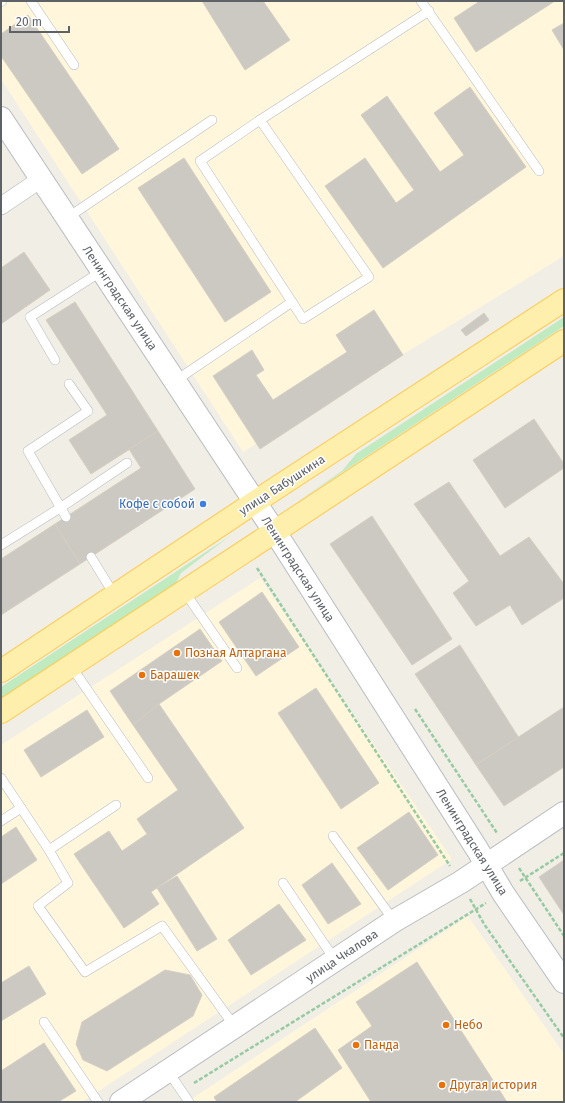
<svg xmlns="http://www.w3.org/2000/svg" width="565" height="1103" font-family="'Fira Sans',sans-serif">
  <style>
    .commercial { fill: #fff6dc }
    .green { fill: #c0eabf }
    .building { fill: #ccc8c2; stroke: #d6cfc3 }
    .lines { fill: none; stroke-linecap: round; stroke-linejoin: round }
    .service-casing { stroke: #b8bbc0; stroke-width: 10 }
    .minor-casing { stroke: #b8bbc0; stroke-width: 18 }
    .secondary-casing { stroke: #b8bcc2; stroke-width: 24 }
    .primary-casing { stroke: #ffc950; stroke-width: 24 }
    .path { stroke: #96caa3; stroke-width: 2.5; stroke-dasharray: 4 2; stroke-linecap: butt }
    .service { stroke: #fff; stroke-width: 9 }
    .minor { stroke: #fff; stroke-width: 17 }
    .secondary { stroke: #fff; stroke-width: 22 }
    .primary { stroke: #ffefac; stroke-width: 22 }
    .shop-dot { fill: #3f7fe0; stroke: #fff; stroke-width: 1.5 }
    .food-dot { fill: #e8710a; stroke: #fff; stroke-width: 1.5 }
    .labels { text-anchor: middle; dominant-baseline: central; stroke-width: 3; stroke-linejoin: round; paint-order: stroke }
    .street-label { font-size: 12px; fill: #5d6267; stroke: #fff }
    .shop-label { font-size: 12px; fill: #366cbe; stroke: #fff; text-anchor: end }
    .food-label { font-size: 12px; fill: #c56008; stroke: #fff; text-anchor: start }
  </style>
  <rect width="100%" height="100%" fill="#f1eee5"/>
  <g class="commercial">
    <polygon points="1,1 564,1 564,256 243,452 1,79"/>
    <polygon points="260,578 452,859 82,1102 1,1102 1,745"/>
    <polygon points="468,916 564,1054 564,1102 187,1102"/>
  </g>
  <g class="green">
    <polygon points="564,317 564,326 297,502 342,471 356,454"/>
    <polygon points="230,536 181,573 174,587 1,699 1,687"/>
  </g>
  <g class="building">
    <polygon points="202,1 263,1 290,40 245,70"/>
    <polygon points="480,1 555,1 476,52 454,18"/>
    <polygon points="28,15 119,149 82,174 1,56 1,34"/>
    <polygon points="564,23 564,50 552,30"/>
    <polygon points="470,87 526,167 383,268 325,186 365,158 396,203 414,190 361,115 387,96 440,172 464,155 434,113"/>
    <polygon points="184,158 271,292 225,322 138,188"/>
    <polygon points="24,252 50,290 1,324 1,268"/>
    <polygon points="75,302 158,431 91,474 69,440 107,415 46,320"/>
    <polygon points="374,310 403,355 260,449 213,376 252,350 264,370 256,375 273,400 347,352 336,335"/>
    <polygon points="484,313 489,320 466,336 461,330"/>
    <polygon points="534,419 564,464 564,468 505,508 473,460"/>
    <polygon points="158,431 195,489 80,564 55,524 141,468 129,449"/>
    <polygon points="449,482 500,556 529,537 564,584 564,598 522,625 510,605 476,626 453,593 469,581 414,504"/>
    <polygon points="372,516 452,639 412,665 330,544"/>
    <polygon points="55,524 80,564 1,615 1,559"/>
    <polygon points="262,592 299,647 256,676 219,622"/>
    <polygon points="200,629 222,661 159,704 133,725 110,691"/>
    <polygon points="460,645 519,738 476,765 415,674"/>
    <polygon points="316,688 379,783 341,809 278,713"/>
    <polygon points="159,704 244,828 151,892 159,904 124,928 74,854 109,831 122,851 147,834 137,819 178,790 133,725"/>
    <polygon points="564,707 564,767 504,806 476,765"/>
    <polygon points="87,710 104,737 41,777 24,750"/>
    <polygon points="409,812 438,855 388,890 357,848"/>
    <polygon points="16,827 37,860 1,884 1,837"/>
    <polygon points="564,860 564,915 539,877"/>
    <polygon points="332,863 361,904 328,924 302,885"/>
    <polygon points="177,876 217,939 197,951 157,888"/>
    <polygon points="279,904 306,940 251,975 228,940"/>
    <polygon points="417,962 507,1102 371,1102 338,1050 372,1026 356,1002"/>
    <polygon points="29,966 46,994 1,1021 1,983"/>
    <polygon points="165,970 190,975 202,995 193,1016 107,1071 83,1060 76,1044 82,1022"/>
    <polygon points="315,1028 342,1068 295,1102 217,1102 214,1097"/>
    <polygon points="44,1043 76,1091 58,1102 1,1102 1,1071"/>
  </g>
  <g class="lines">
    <defs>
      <g id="service">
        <polyline points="31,1 74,65"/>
        <polyline points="421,1 539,171"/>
        <polyline points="1,2 2,1"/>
        <polyline points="260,120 200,161 292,302"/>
        <polyline points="67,218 212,120"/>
        <polyline points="55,360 30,317 102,271"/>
        <polyline points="175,381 292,302 303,319 369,277 260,120 429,11"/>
        <polyline points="66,517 28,451 88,411 69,384"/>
        <polyline points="1,545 60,508 127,463"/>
        <polyline points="91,557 115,596"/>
        <polyline points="184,591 237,668"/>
        <polyline points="71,666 148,778"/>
        <polyline points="1,778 49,850 116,805"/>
        <polyline points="1,821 21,808"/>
        <polyline points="333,836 394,921"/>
        <polyline points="49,850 68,883 38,906 85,972 162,926 235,1027"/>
        <polyline points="283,883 335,960"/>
        <polyline points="44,1022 98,1102"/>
        <polyline points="168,1071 189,1102"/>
      </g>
      <polyline id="minor" points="1,206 41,179"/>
      <g id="secondary">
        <polyline points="1,118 284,546 477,849 503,893 564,982"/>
        <polyline points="121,1102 394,921 461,882 564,813"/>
      </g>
      <g id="primary">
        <polyline points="1,671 270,492 564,300"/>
        <polyline points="1,712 564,341"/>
      </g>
    </defs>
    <use href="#service" class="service-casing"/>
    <use href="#minor" class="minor-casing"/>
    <use href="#secondary" class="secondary-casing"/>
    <use href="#primary" class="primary-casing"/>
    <g class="path">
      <polyline points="257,568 450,866"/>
      <polyline points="415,709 497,833"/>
      <polyline points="519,868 564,936"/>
      <polyline points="520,881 564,853"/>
      <polyline points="470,899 484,924 564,1038"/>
      <polyline points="194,1083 486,903"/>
    </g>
    <use href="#service" class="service"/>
    <use href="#minor" class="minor"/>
    <use href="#secondary" class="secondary"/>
    <use href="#primary" class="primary"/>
  </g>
  <circle class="shop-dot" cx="203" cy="504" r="4"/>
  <g class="food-dot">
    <circle cx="177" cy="653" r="4"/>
    <circle cx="142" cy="675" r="4"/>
    <circle cx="446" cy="1025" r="4"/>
    <circle cx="356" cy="1045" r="4"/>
    <circle cx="442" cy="1085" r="4"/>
  </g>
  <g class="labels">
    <g class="street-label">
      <text transform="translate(120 298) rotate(56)">Ленинградская улица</text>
      <text transform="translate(282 485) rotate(-33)">улица Бабушкина</text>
      <text transform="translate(298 569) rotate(57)">Ленинградская улица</text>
      <text transform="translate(472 842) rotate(58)">Ленинградская улица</text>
      <text transform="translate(342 956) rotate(-34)">улица Чкалова</text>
    </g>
    <g class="shop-label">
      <text x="195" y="504">Кофе с собой</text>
    </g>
    <g class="food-label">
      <text x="185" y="653">Позная Алтаргана</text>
      <text x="150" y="675">Барашек</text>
      <text x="454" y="1025">Небо</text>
      <text x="364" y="1045">Панда</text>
      <text x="450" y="1085">Другая история</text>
    </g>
  </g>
  <rect width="565" height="1103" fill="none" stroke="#5d6267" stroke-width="4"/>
  <path d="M10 26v6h59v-6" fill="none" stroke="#5d6267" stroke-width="2"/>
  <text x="16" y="26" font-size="12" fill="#5d6267" stroke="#ffffff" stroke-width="3" paint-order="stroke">20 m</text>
</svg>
